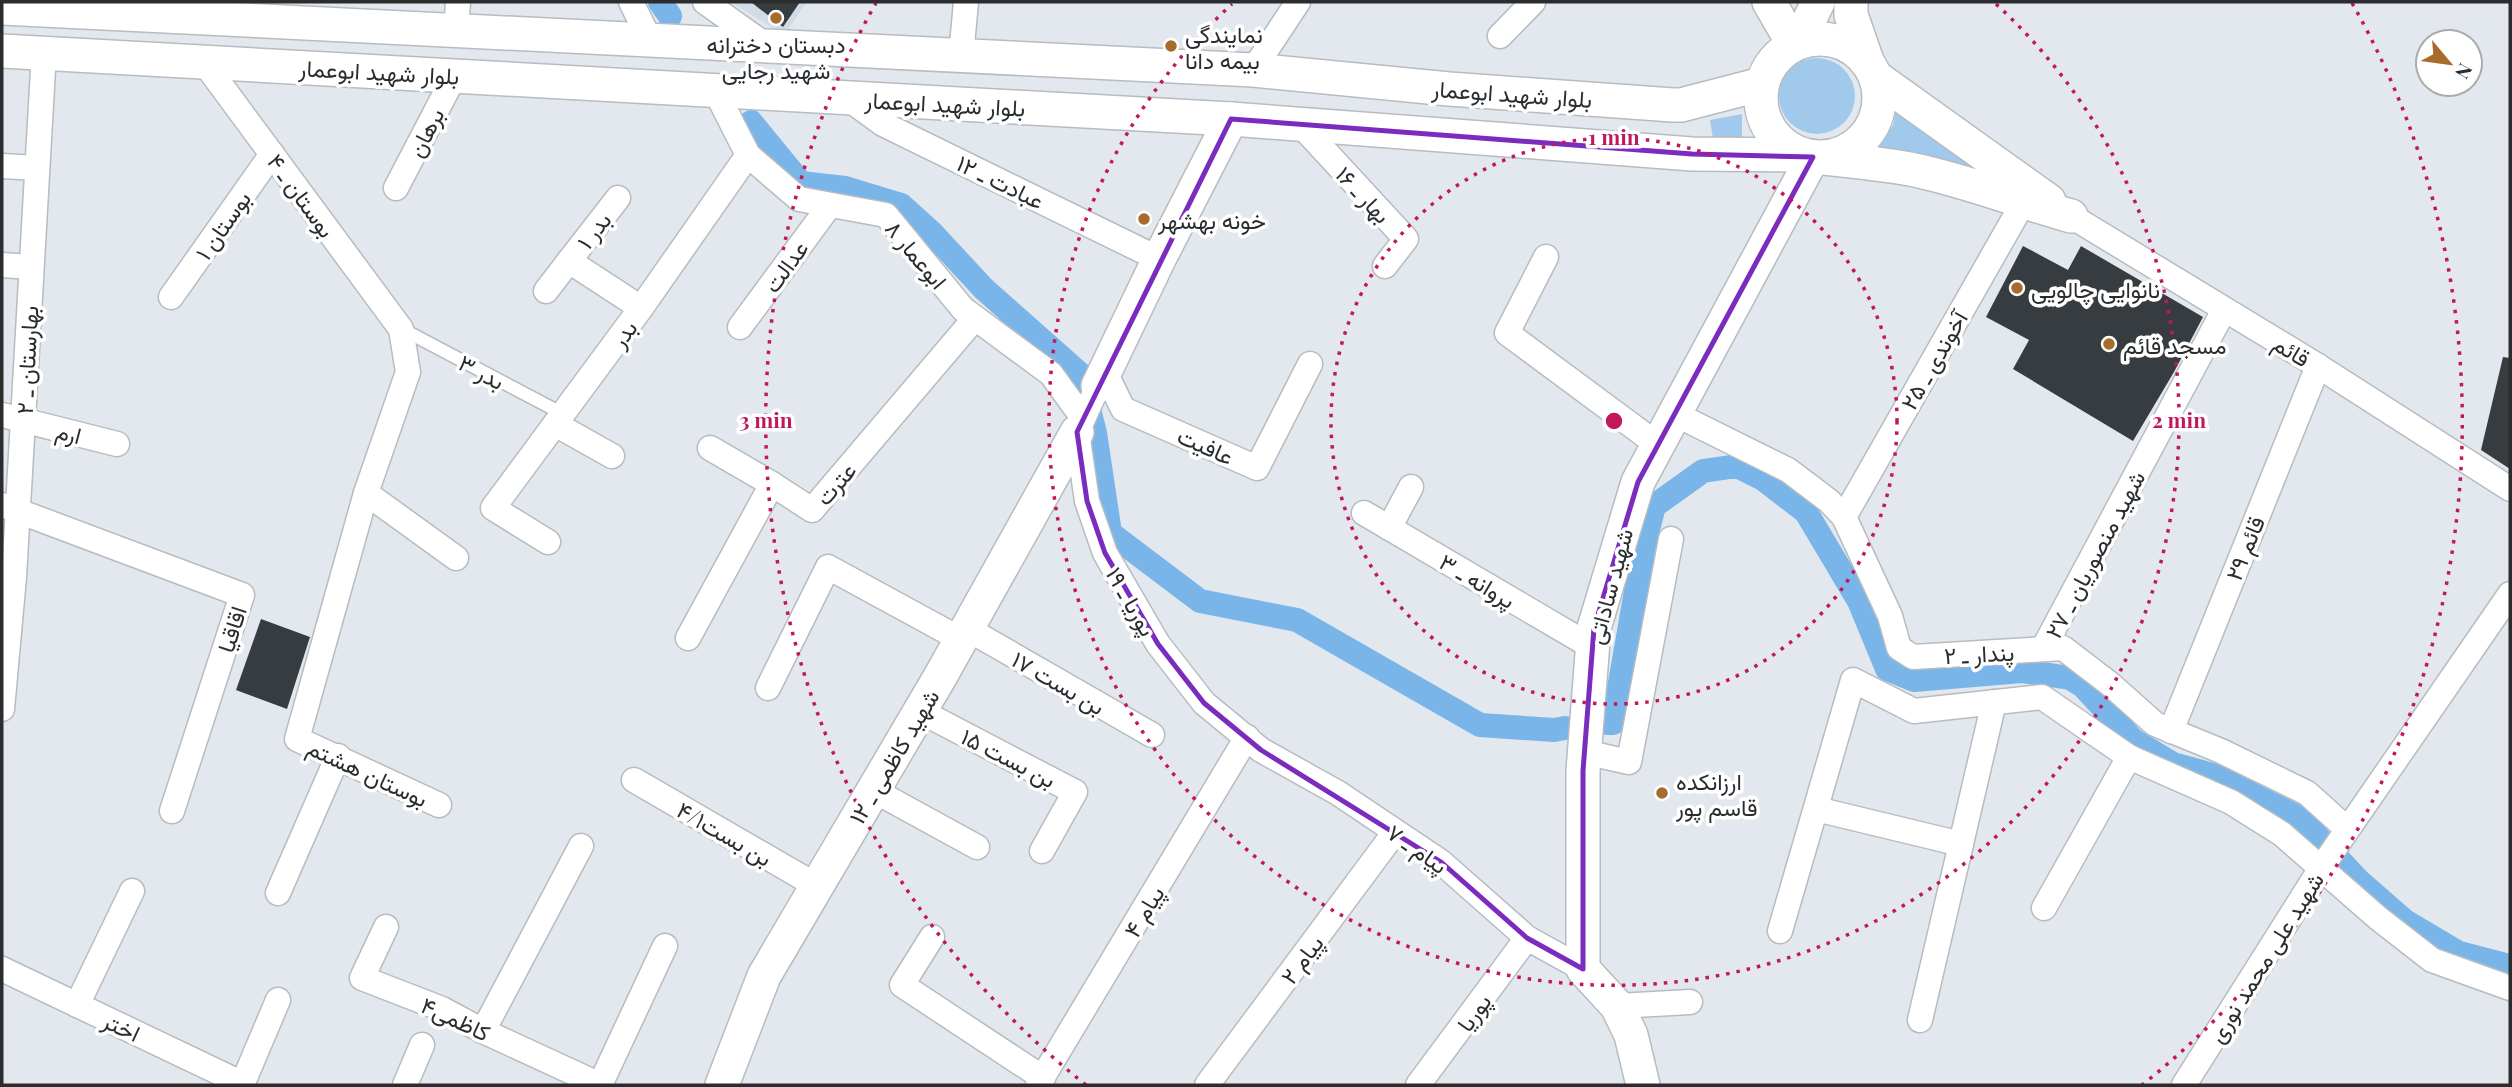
<svg xmlns="http://www.w3.org/2000/svg" width="2512" height="1087" font-family="'Playfair Display',Vazirmatn,serif">
  <style>
    .built { fill: #d1dce6 }
    .green { fill: #a1c9eb }
    .lines { fill: none; stroke-linecap: round; stroke-linejoin: round }
    .canal { stroke: #79b5e8; stroke-width: 24 }
    .building { fill: #373c40 }
    .lane-casing { stroke: #b6bcc1; stroke-width: 15 }
    .street-casing { stroke: #b6bcc1; stroke-width: 27 }
    .secondary-casing { stroke: #b6bcc1; stroke-width: 36 }
    .lane { stroke: #fff; stroke-width: 12 }
    .street { stroke: #fff; stroke-width: 24 }
    .secondary { stroke: #fff; stroke-width: 33 }
    .marked { fill: none; stroke: #7b2cbf; stroke-width: 5; stroke-linejoin: round }
    .ring { fill: none; stroke: #c2185b; stroke-width: 3.5; stroke-dasharray: 3.5 7 }
    .poi-dot { fill: #a76c2c; stroke: #fff; stroke-width: 2.5 }
    .labels { text-anchor: middle; dominant-baseline: central; stroke-width: 7; stroke-linejoin: round; paint-order: stroke }
    .poi-label { font-size: 23px; fill: #2a2c2e; stroke: #fff; text-anchor: start }
    .street-label { font-size: 23px; fill: #2a2c2e; stroke: #fff }
    .centre { fill: #c2185b; stroke: #fff; stroke-width: 3.5 }
    .ring-label { font-size: 21px; text-anchor: middle; font-weight: bold; fill: #c2185b; stroke: #fff; stroke-width: 7; stroke-linejoin: round; paint-order: stroke }
  </style>
  <rect width="100%" height="100%" fill="#e2e8ed"/>
  <polygon class="built" points="731,2 807,2 784,35"/>
  <g class="green">
    <circle cx="1817" cy="96" r="38"/>
    <polygon points="1896,111 2017,189 1878,148 1893,125"/>
    <polygon points="1742,114 1742,144 1714,145 1710,120"/>
  </g>
  <g class="lines">
    <g class="canal">
      <polyline points="660,2 670,16"/>
      <polyline points="751,122 801,183 845,188 901,205 932,233 984,289 1080,374 1095,433 1110,533 1200,601 1297,620 1480,725 1554,730 1565,728"/>
      <polyline points="1608,723 1613,723 1644,545 1654,506 1703,471 1737,466 1763,479 1806,512 1859,601 1887,669 1914,680 2022,671 2070,678 2083,686 2133,740 2173,764 2213,775 2300,818 2358,880 2405,921 2459,953 2510,966"/>
    </g>
  </g>
  <g class="building">
    <polygon points="751,2 800,2 783,27"/>
    <polygon points="2023,246 2068,270 2081,246 2203,317 2174,372 2133,441 2013,369 2029,340 1986,317"/>
    <polygon points="2503,357 2510,358 2510,469 2481,450"/>
    <polygon points="261,619 310,637 287,709 236,690"/>
  </g>
  <g class="lines">
    <defs>
      <polyline id="lane" points="402,329 563,414"/>
      <g id="street">
        <polyline points="631,2 650,40"/>
        <polyline points="705,2 767,46"/>
        <polyline points="456,31 458,2"/>
        <polyline points="1500,36 1533,2"/>
        <polyline points="961,56 966,2"/>
        <polyline points="203,61 401,329 408,372 366,493 297,739 439,805"/>
        <polyline points="1253,70 1298,2"/>
        <polyline points="715,90 748,155 799,199 886,215 963,309 1051,374 1083,418"/>
        <polyline points="846,97 883,124 1159,259"/>
        <polyline points="1299,123 1406,239 1385,266"/>
        <polyline points="2,166 37,168"/>
        <polyline points="396,188 455,75"/>
        <polyline points="618,198 569,261 641,308"/>
        <polyline points="2071,216 2318,366 2510,489"/>
        <polyline points="1546,257 1507,333 1658,445"/>
        <polyline points="2,265 31,267"/>
        <polyline points="546,291 569,261"/>
        <polyline points="171,297 272,154"/>
        <polyline points="740,327 830,205"/>
        <polyline points="1105,372 1123,409 1257,468 1310,364"/>
        <polyline points="1098,386 1077,432 1087,501 1105,553 1158,644 1204,703 1261,750 1338,793 1441,862 1527,938 1583,969"/>
        <polyline points="1675,414 1788,470 1829,501 1844,517 1890,616 1899,648 1913,657 2063,648 2110,684 2155,724 2221,751 2307,793 2347,829"/>
        <polyline points="2,415 117,444"/>
        <polyline points="555,424 612,456"/>
        <polyline points="710,448 772,484"/>
        <polyline points="366,493 456,558"/>
        <polyline points="2,505 242,595 172,811"/>
        <polyline points="1364,513 1592,647"/>
        <polyline points="1844,517 2023,203"/>
        <polyline points="1389,528 1411,487"/>
        <polyline points="548,542 493,508 641,308 748,155"/>
        <polyline points="966,628 1152,735"/>
        <polyline points="688,638 772,484 812,510 975,318"/>
        <polyline points="2043,649 2224,310"/>
        <polyline points="768,688 828,567 960,639"/>
        <polyline points="2,709 14,577 44,52"/>
        <polyline points="920,711 1075,792 1042,851"/>
        <polyline points="2171,731 2318,366"/>
        <polyline points="1584,752 1629,762 1671,539"/>
        <polyline points="634,780 817,886"/>
        <polyline points="873,790 977,847"/>
        <polyline points="1816,809 1961,844"/>
        <polyline points="278,893 338,756"/>
        <polyline points="2044,908 2129,757"/>
        <polyline points="386,927 362,978 442,1009 483,1031 600,1085"/>
        <polyline points="1780,931 1853,680 1914,711 2042,697 2129,757 2231,802 2282,834 2378,918 2432,960 2510,988"/>
        <polyline points="932,937 902,985 1043,1078"/>
        <polyline points="2,969 243,1084"/>
        <polyline points="77,1005 132,891"/>
        <polyline points="1617,1006 1690,1002"/>
        <polyline points="1920,1020 1994,702"/>
        <polyline points="483,1031 581,846"/>
        <polyline points="242,1085 278,1000"/>
        <polyline points="405,1085 422,1045"/>
        <polyline points="600,1085 665,946"/>
        <polyline points="1038,1085 1247,737"/>
        <polyline points="1207,1085 1395,832"/>
        <polyline points="1418,1085 1527,938"/>
        <polyline points="2184,1085 2321,868 2510,594"/>
      </g>
      <g id="secondary">
        <polyline points="1769,2 1794,45"/>
        <polyline points="1851,2 1851,15 1867,61"/>
        <polyline points="2,8 1253,70 1449,89 1673,105 1681,105 1762,84"/>
        <circle cx="1820" cy="98" r="59"/>
        <polyline points="1799,42 1818,2"/>
        <polyline points="2,51 1231,119 1692,154 1804,155"/>
        <polyline points="1877,78 2049,201"/>
        <path d="M 1824,158 C 1853,161 1882,164 1910,169 C 1965,180 2017,201 2071,216"/>
        <polyline points="1098,386 1159,259 1231,119"/>
        <polyline points="722,1085 764,976 940,677 1077,432"/>
        <polyline points="1643,1085 1631,1035 1617,1006 1583,969 1583,771 1594,628 1638,482 1813,157"/>
      </g>
    </defs>
    <use href="#lane" class="lane-casing"/>
    <use href="#street" class="street-casing"/>
    <use href="#secondary" class="secondary-casing"/>
    <use href="#lane" class="lane"/>
    <use href="#street" class="street"/>
    <use href="#secondary" class="secondary"/>
  </g>
  <path class="marked" d="M 1231,119 L 1692,154 L 1813,157 L 1638,482 L 1594,628 L 1583,771 L 1583,969 L 1527,938 L 1441,862 L 1261,750 L 1204,703 L 1158,644 L 1105,553 L 1087,501 L 1077,432 Z"/>
  <g class="ring">
    <circle cx="1614" cy="421" r="283"/>
    <path d="M1996 4A565 565 0 1 1 1232 4"/>
    <path d="M1086 1085A848 848 0 0 1 876 3M2352 3A848 848 0 0 1 2142 1085"/>
  </g>
  <g class="poi-dot">
    <circle cx="776" cy="18" r="7"/>
    <circle cx="1171" cy="46" r="7"/>
    <circle cx="1144" cy="219" r="7"/>
    <circle cx="2017" cy="288" r="7"/>
    <circle cx="2109" cy="344" r="7"/>
    <circle cx="1662" cy="793" r="7"/>
  </g>
  <g class="labels">
    <g class="poi-label">
      <text x="1185" y="33">نمایندگی<tspan x="1185" dy="26">بیمه دانا</tspan></text>
      <text x="776" y="43" text-anchor="middle">دبستان دخترانه<tspan x="776" dy="26">شهید رجایی</tspan></text>
      <text x="1158" y="219">خونه بهشهر</text>
      <text x="2031" y="288">نانوایی چالویی</text>
      <text x="2123" y="344">مسجد قائم</text>
      <text x="1676" y="780">ارزانکده<tspan x="1676" dy="26">قاسم پور</tspan></text>
    </g>
    <g class="street-label">
      <text transform="translate(379 71) rotate(3)">بلوار شهید ابوعمار</text>
      <text transform="translate(1512 93) rotate(4)">بلوار شهید ابوعمار</text>
      <text transform="translate(945 103) rotate(3)">بلوار شهید ابوعمار</text>
      <text transform="translate(425 132) rotate(-63)">برهان</text>
      <text transform="translate(1001 181) rotate(26)">عبادت ـ ۱۲</text>
      <text transform="translate(1364 194) rotate(47)">بهار ـ ۱۶</text>
      <text transform="translate(302 195) rotate(54)">بوستان ـ ۴</text>
      <text transform="translate(222 225) rotate(-55)">بوستان ۱</text>
      <text transform="translate(593 230) rotate(-52)">بدر ۱</text>
      <text transform="translate(917 254) rotate(50)">ابوعمار ۸</text>
      <text transform="translate(785 266) rotate(-54)">عدالت</text>
      <text transform="translate(623 333) rotate(-53)">بدر</text>
      <text transform="translate(2292 350) rotate(31)">قائم</text>
      <text transform="translate(26 360) rotate(-87)">بهارستان ـ ۲</text>
      <text transform="translate(1933 360) rotate(-60)">آخوندی ـ ۲۵</text>
      <text transform="translate(482 371) rotate(28)">بدر ۳</text>
      <text transform="translate(69 432) rotate(15)">ارم</text>
      <text transform="translate(1206 445) rotate(24)">عافیت</text>
      <text transform="translate(835 483) rotate(-49)">عترت</text>
      <text transform="translate(2244 548) rotate(-68)">قائم ۲۹</text>
      <text transform="translate(2094 554) rotate(-62)">شهید منصوریان ـ ۲۷</text>
      <text transform="translate(1478 580) rotate(31)">پروانه ـ ۳</text>
      <text transform="translate(1609 586) rotate(-75)">شهید ساداتی</text>
      <text transform="translate(1132 601) rotate(60)">پوریا ـ ۱۹</text>
      <text transform="translate(231 629) rotate(-72)">اقاقیا</text>
      <text transform="translate(1979 653) rotate(-3)">پندار ـ ۲</text>
      <text transform="translate(1059 682) rotate(30)">بن بست ۱۷</text>
      <text transform="translate(893 756) rotate(-59)">شهید کاظمی ـ ۱۲</text>
      <text transform="translate(1009 757) rotate(27)">بن بست ۱۵</text>
      <text transform="translate(368 772) rotate(25)">بوستان هشتم</text>
      <text transform="translate(725 833) rotate(30)">بن بست۴/۱</text>
      <text transform="translate(1418 848) rotate(35)">پیام ـ ۷</text>
      <text transform="translate(1143 911) rotate(-59)">پیام ۴</text>
      <text transform="translate(2265 957) rotate(-58)">شهید علی محمد نوری</text>
      <text transform="translate(1301 959) rotate(-53)">پیام ۲</text>
      <text transform="translate(1473 1012) rotate(-54)">پوریا</text>
      <text transform="translate(456 1018) rotate(25)">کاظمی۴</text>
      <text transform="translate(122 1026) rotate(25)">اختر</text>
    </g>
  </g>
  <circle cx="1614" cy="421" r="10" class="centre"/>
  <g class="ring-label">
    <text x="1614" y="145">1 min</text>
    <text x="2179" y="428">2 min</text>
    <text x="766" y="428">3 min</text>
  </g>
  <rect width="2512" height="1087" fill="none" stroke="#2a2c2e" stroke-width="7"/>
  <g transform="translate(2449 63) rotate(119)"><circle r="33" fill="#ffffff" stroke="#aaabab" stroke-width="2"/>
  <path d="M0-5L12 26L0 18L-12 26Z" fill="#a76c2c"/>
  <text y="-10" font-size="19" font-weight="bold" text-anchor="middle" fill="#2a2c2e">N</text>
  </g>
</svg>
